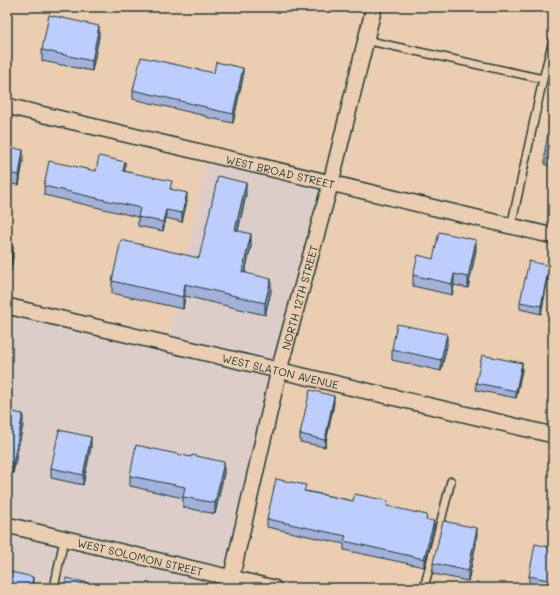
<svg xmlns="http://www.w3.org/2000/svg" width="560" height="595" font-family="Mali,sans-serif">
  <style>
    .built { fill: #ddcdc8 }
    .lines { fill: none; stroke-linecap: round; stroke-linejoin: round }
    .service-casing { stroke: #1f3d34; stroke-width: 10 }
    .minor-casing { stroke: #1f3d34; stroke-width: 18 }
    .service { stroke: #ebcdb1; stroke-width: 7 }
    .minor { stroke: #ebcdb1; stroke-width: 15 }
    .wall { fill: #a3b1da; stroke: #1f3d34 }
    .shaded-wall { fill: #8490b2; stroke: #1f3d34 }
    .building { fill: #bdcefe; stroke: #1f3d34 }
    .labels { text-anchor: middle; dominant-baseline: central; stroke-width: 3.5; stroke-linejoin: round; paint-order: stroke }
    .street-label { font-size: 11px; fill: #1f3d34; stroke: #ebcdb1 }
  </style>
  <rect width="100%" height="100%" fill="#ebcdb1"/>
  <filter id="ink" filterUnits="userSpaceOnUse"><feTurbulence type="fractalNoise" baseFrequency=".025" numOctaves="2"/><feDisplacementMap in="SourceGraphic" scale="8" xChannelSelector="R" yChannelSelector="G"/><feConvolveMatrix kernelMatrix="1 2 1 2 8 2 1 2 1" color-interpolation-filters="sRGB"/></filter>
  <g filter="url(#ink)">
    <polygon class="built" points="209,155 325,185 235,588 7,588 7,310 166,349"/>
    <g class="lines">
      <defs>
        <g id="service">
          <polyline points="365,40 543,79 511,227"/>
          <polyline points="543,79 553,40"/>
          <polyline points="54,588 64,539"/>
          <polyline points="424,588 451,481"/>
        </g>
        <g id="minor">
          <path id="s1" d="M 7,106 L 553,236"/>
          <path id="s2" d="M 7,306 L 553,435"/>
          <path id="s3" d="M 7,525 L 274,588"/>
          <path id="s4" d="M 229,588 L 279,370 L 331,182 L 374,7"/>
        </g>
      </defs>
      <use href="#service" class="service-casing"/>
      <use href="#minor" class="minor-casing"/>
      <use href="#service" class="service"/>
      <use href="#minor" class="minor"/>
    </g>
    <g class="wall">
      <polygon points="99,37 92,71 42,61 42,50"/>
      <polygon points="214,73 243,77 233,123 206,117 206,116 133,99 133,90"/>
      <polygon points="553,127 553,169 545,164 545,150"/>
      <polygon points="7,147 23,161 19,185 8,184"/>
      <polygon points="96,171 125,171 172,189 187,201 182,222 166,218 163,231 138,226 138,217 44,195 44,186"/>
      <polygon points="246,195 238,231 251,246 245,272 271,291 265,315 185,296 183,309 112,293 112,281 199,258"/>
      <polygon points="7,245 13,257 8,285 7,285"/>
      <polygon points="476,250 468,288 454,285 452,295 413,286 413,275 433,259"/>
      <polygon points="549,273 541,314 520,309 520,302"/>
      <polygon points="447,345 441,371 392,360 392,349"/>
      <polygon points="522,370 516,398 476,390 476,383"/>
      <polygon points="334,403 325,447 300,442 300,434"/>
      <polygon points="7,411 23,425 13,473 7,472"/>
      <polygon points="91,447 83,485 51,478 51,468"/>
      <polygon points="191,457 224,473 215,514 183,507 183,498 130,486 130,476"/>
      <polygon points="306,491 353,501 388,507 427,520 434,530 424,567 344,550 344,544 267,527 267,519"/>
      <polygon points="477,539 468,581 433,574 433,563"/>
      <polygon points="553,548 553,588 529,583 529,576"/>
    </g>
    <g class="shaded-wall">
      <polygon points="99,26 99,37 92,71 92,61"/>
      <polygon points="243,68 243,77 233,123 233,114"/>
      <polygon points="23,150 23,161 19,185 19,175"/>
      <polygon points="125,162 125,171 123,171"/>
      <polygon points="8,173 8,184 7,188 7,177"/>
      <polygon points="246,183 246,195 235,242 235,230"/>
      <polygon points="187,193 187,201 182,222 182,213"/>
      <polygon points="166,210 166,218 163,231 163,222"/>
      <polygon points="251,234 251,246 242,284 242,272"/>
      <polygon points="476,240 476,250 468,288 468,277"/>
      <polygon points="13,246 13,257 8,285 8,274"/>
      <polygon points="549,266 549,273 541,314 541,306"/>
      <polygon points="454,274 454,285 452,295 452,284"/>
      <polygon points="271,279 271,291 265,315 265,303"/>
      <polygon points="185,284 185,296 183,309 183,297"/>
      <polygon points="447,334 447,345 441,371 441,360"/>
      <polygon points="522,363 522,370 516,398 516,391"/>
      <polygon points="334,396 334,403 325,447 325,440"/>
      <polygon points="23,414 23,425 13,473 13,463"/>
      <polygon points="91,437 91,447 83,485 83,475"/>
      <polygon points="224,462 224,473 215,514 215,503"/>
      <polygon points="434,521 434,530 424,567 424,559"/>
      <polygon points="477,528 477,539 468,581 468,571"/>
      <polygon points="33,577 33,588 31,588"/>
    </g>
    <g class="building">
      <polygon points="49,15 99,26 92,61 42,50"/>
      <polygon points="141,57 214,73 216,62 243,68 233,114 206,108 206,107 133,90"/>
      <polygon points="553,127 553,156 545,150 548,134"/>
      <polygon points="7,147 23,150 19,175 8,173 7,177"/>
      <polygon points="99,156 125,162 123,171 172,181 170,189 187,193 182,213 166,210 163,222 138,217 140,208 44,186 49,161 96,171"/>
      <polygon points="218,176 246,183 235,230 251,234 242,272 271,279 265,303 185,284 183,297 112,281 121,240 199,258"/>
      <polygon points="439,232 476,240 468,277 454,274 452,284 413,275 418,255 433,259"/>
      <polygon points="7,245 13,246 8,274 7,274"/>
      <polygon points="529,261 549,266 541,306 520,302"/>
      <polygon points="397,324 447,334 441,360 392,349"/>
      <polygon points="482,355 522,363 516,391 476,383"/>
      <polygon points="310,390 334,396 325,440 300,434"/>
      <polygon points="7,411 23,414 13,463 7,462"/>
      <polygon points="59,430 91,437 83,475 51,468"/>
      <polygon points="136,445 191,457 192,455 224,462 215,503 183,497 185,487 130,476"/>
      <polygon points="276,479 306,485 304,491 353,501 355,494 388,501 387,506 427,515 426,520 434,521 424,559 344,541 346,536 267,519"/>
      <polygon points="443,521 477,528 468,571 433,563"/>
      <polygon points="535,544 553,548 553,581 529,576"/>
      <polygon points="7,571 33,577 31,588 7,588"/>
      <polygon points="66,578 103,586 103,588 64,588"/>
    </g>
  </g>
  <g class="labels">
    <g class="street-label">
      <text stroke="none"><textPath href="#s1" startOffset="281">WEST BROAD STREET</textPath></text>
      <text stroke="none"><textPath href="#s4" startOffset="299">NORTH 12TH STREET</textPath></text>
      <text stroke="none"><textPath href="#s2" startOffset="281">WEST SLATON AVENUE</textPath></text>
      <text stroke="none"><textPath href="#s3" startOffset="137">WEST SOLOMON STREET</textPath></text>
    </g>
  </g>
  <rect width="560" height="595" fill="none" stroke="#ebcdb1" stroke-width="24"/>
  <rect x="12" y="12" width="536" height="571" fill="none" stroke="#1f3d34" stroke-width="1.5" filter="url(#ink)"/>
</svg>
